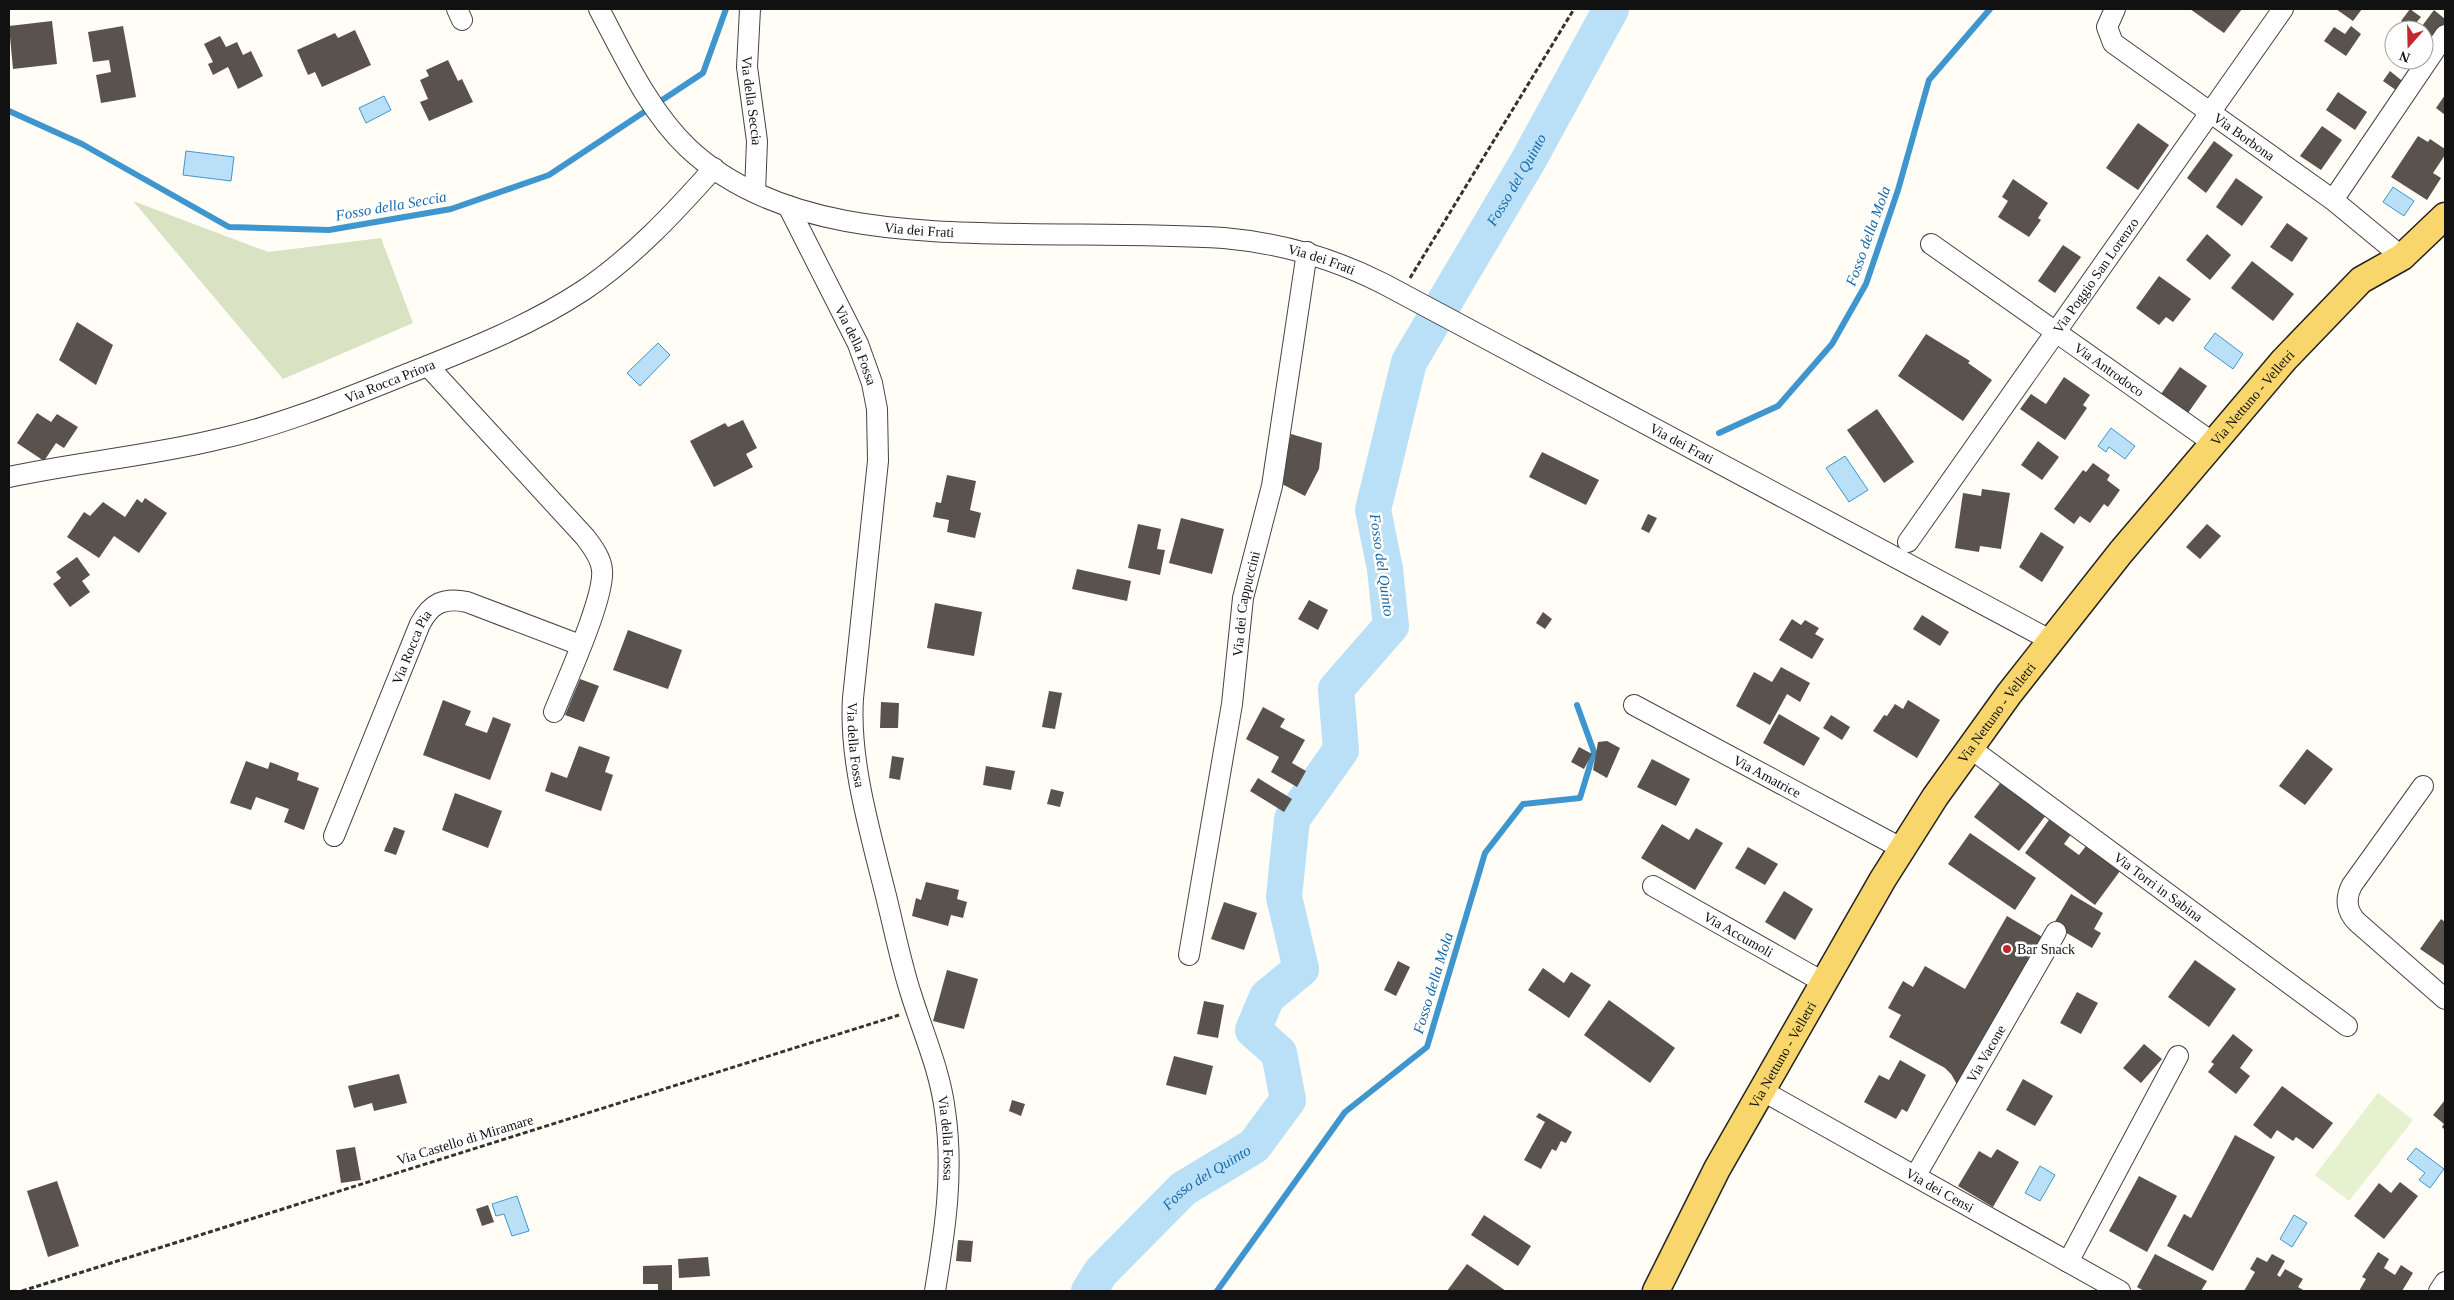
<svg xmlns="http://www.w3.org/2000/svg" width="2454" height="1300" font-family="'Times New Roman',serif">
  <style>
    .cemetery { fill: #d9e3c4 }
    .pitch { fill: #e6f2cf }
    .water { fill: #b9e0f7; stroke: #3f96cf }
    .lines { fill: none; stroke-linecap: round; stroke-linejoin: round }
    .stream { stroke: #3f96cf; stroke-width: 6 }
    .river { stroke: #b9e0f7; stroke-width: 36 }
    .building { fill: #5a524d }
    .minor-casing { stroke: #444; stroke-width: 22 }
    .major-casing { stroke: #222; stroke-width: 29 }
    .path { stroke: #333; stroke-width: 3; stroke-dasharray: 5 2.5; stroke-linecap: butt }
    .minor { stroke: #fff; stroke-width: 20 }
    .major { stroke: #f9d66b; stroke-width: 26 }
    .poi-dot { fill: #c4262e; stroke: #fff; stroke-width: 2 }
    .labels { text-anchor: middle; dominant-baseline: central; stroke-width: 5; stroke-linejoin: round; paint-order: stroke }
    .street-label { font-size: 14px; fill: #111; stroke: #fff }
    .poi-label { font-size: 14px; fill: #111; stroke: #fff; text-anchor: start }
    .water-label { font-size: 15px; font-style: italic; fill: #1768a6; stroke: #fff }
  </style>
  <rect width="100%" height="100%" fill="#fffdf5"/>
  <polygon class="cemetery" points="133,201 268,252 381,238 413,323 283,379"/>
  <polygon class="pitch" points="2378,1093 2413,1120 2349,1201 2315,1175"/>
  <g class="water">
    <polygon points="384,96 391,110 366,123 359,108"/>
    <polygon points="186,151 234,157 231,181 183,175"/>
    <polygon points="2393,187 2414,201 2404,216 2383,202"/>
    <polygon points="2215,333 2243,354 2233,369 2204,348"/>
    <polygon points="658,343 670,355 640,386 627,373"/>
    <polygon points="2111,428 2135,446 2125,459 2109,447 2106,452 2098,446"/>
    <polygon points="1845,456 1868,490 1849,502 1826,468"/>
    <polygon points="2416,1148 2444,1169 2430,1188 2419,1180 2425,1173 2407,1159"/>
    <polygon points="2040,1166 2055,1175 2040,1201 2025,1193"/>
    <polygon points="517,1196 529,1231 512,1236 504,1214 496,1216 492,1204"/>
    <polygon points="2294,1215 2307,1223 2292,1247 2280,1239"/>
  </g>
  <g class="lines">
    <g class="stream">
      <polyline points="9,111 82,144 229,227 329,230 451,209 549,175 703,73 726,9"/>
      <polyline points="1719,433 1778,406 1832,344 1866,284 1898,190 1929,80 1990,9"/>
      <polyline points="1217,1291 1345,1112 1427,1047 1485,853 1523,804 1580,798 1594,752 1577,705"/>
    </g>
    <path class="river" id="s1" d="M 1089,1291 L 1101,1272 L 1183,1189 L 1254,1146 L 1288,1100 L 1279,1053 L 1253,1030 L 1267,997 L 1301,969 L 1284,897 L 1292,819 L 1341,750 L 1336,689 L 1391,626 L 1385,569 L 1373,510 L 1409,362 L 1528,161 L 1611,9"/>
  </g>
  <g class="building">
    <polygon points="2190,9 2242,9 2224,33"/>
    <polygon points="2336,9 2362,9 2353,21"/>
    <polygon points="2410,9 2421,17 2411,29 2401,21"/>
    <polygon points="2434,10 2445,19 2445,26 2432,44 2424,38 2424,30 2419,30"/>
    <polygon points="52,21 57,64 13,69 9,26"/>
    <polygon points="123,26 136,97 101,103 96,75 111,72 109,60 93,62 88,32"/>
    <polygon points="2351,26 2361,34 2346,56 2324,41 2334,27 2345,34"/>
    <polygon points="355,30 371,65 322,87 315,72 308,75 297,50 335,33 338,38"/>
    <polygon points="220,36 226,47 237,42 243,55 251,51 263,76 238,89 228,67 213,75 208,64 213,62 204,44"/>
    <polygon points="448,60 458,81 462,79 473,102 429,121 420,102 428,99 420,80 429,76 426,70"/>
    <polygon points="2390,71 2406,84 2400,93 2383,81"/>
    <polygon points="2338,92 2367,112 2355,130 2326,110"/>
    <polygon points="2445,95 2445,115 2436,108"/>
    <polygon points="2138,123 2169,145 2138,190 2106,168"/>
    <polygon points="2322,126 2342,140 2321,170 2300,156"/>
    <polygon points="2418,136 2428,142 2430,139 2445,149 2445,155 2433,173 2441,178 2427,200 2391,177"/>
    <polygon points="2214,141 2233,155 2206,193 2187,178"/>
    <polygon points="2236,178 2263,197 2242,226 2216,207"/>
    <polygon points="2013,179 2048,203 2038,218 2041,220 2029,237 1998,217 2008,201 2002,197"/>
    <polygon points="2287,223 2308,238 2292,262 2270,247"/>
    <polygon points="2207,234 2231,255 2210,280 2186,260"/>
    <polygon points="2063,245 2081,257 2055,293 2038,281"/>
    <polygon points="2252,261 2294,294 2273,321 2231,288"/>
    <polygon points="2159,276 2191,299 2173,322 2166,317 2159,325 2136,308"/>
    <polygon points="77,322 113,345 96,385 59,360"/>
    <polygon points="1926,334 1970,361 1968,363 1992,380 1963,421 1898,376"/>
    <polygon points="2180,367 2207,386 2188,413 2161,394"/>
    <polygon points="2064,377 2090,395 2083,405 2087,408 2065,440 2020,409 2031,394 2046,404"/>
    <polygon points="1877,409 1914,462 1884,483 1847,430"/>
    <polygon points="37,413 51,422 57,414 78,427 64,448 56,443 44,461 17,443"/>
    <polygon points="743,420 757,448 746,454 753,467 714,487 690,441 725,423 728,427"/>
    <polygon points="1291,434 1322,443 1319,469 1305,496 1280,483"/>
    <polygon points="2038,441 2059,457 2042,480 2021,465"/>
    <polygon points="1542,452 1599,480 1586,505 1529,477"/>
    <polygon points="2093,463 2110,475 2107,480 2120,490 2108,507 2104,504 2090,523 2080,516 2074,524 2054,509 2083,470 2086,472"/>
    <polygon points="947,475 976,481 970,510 981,513 975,538 947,532 949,520 933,517 936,502 941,503"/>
    <polygon points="1982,489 2010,493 2001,549 1980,546 1979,552 1955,548 1963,493 1981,496"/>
    <polygon points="145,498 167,513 139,553 114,536 99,558 67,537 84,512 90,516 103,502 125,517 137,499 142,503"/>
    <polygon points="1648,514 1657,518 1649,533 1641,529"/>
    <polygon points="1181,518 1224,529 1212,574 1169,563"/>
    <polygon points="1138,524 1161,529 1157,549 1165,550 1160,575 1128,568"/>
    <polygon points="2207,524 2221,536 2200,559 2186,547"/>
    <polygon points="2041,532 2064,547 2042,582 2019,567"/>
    <polygon points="77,557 90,575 82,581 90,592 70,607 53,584 61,578 56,572"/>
    <polygon points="1077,569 1131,581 1127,601 1072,589"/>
    <polygon points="1309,600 1328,610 1318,630 1298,619"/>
    <polygon points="935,603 982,612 974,656 927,648"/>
    <polygon points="1543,612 1552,619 1545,629 1536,623"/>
    <polygon points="1922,615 1949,632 1940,646 1913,629"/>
    <polygon points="1792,619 1801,625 1805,620 1819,628 1815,634 1824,639 1812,659 1779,640"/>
    <polygon points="628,630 682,650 668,689 613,670"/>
    <polygon points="1781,667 1810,683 1800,702 1787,694 1770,725 1736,706 1754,672 1772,682"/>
    <polygon points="580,679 599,686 584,722 565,715"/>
    <polygon points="1049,691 1062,693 1055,729 1042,727"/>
    <polygon points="443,700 471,711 465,725 487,733 493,717 511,724 490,780 423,755"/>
    <polygon points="1908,700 1940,720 1917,758 1873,731 1884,715 1887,716 1895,704 1903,709"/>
    <polygon points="881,702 899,703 898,728 880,728"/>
    <polygon points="1263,707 1285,719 1280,727 1305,740 1292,763 1306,771 1297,787 1271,772 1279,757 1246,739"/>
    <polygon points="1779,714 1820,738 1804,766 1763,743"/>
    <polygon points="1831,715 1850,727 1842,740 1823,728"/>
    <polygon points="1607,741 1620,748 1607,778 1593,770 1598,742"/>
    <polygon points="579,746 610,757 605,772 613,775 601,811 545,791 551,772 567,778"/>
    <polygon points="1579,747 1592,754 1584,769 1571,762"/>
    <polygon points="2307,749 2333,769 2305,805 2279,786"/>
    <polygon points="892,756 904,758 900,780 889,778"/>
    <polygon points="1652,759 1690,779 1676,806 1637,787"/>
    <polygon points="246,761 268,769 270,762 299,773 297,780 319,788 304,830 284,822 289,809 256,797 251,810 230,803"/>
    <polygon points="986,766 1015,771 1011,790 983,785"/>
    <polygon points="1258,778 1292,799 1284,812 1250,791"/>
    <polygon points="2001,782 2046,815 2019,851 1974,817"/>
    <polygon points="1051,789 1064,792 1060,807 1047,804"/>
    <polygon points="455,793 502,811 488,848 442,830"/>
    <polygon points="2051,817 2072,833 2064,844 2079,855 2086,846 2120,871 2095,905 2025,853"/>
    <polygon points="1662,824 1689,840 1696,828 1723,843 1695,890 1641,858"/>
    <polygon points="394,827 405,831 396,855 384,851"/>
    <polygon points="1970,833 2036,878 2015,910 1948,864"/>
    <polygon points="1748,847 1778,864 1765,885 1735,868"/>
    <polygon points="926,882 959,890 957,899 967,902 963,918 951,915 948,926 912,916 916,898 921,900"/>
    <polygon points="1784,891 1813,909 1795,940 1765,922"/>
    <polygon points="2071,894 2103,913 2094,929 2101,933 2092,948 2053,925"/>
    <polygon points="1224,902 1257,913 1244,950 1211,939"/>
    <polygon points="2007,916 2044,938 1959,1088 1951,1074 1945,1068 1889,1037 1901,1015 1888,1008 1903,981 1913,987 1925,966 1965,989"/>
    <polygon points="2441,919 2445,922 2445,966 2420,949"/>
    <polygon points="2195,960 2236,989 2209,1027 2168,997"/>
    <polygon points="1398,961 1410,967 1396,996 1384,990"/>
    <polygon points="1543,968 1564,983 1571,972 1591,985 1569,1018 1528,990"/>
    <polygon points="947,970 978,979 964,1029 933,1021"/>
    <polygon points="2077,992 2098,1003 2081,1034 2060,1023"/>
    <polygon points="1609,1000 1675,1048 1650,1083 1584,1035"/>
    <polygon points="1204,1001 1224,1005 1218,1038 1197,1034"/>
    <polygon points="2233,1034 2253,1050 2240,1068 2250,1076 2236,1094 2208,1072 2214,1064 2211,1062"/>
    <polygon points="2144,1044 2162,1059 2141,1083 2123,1068"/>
    <polygon points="1174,1056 1213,1066 1206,1095 1166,1085"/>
    <polygon points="1900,1060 1926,1075 1907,1112 1902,1109 1896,1119 1864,1102 1879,1075 1889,1080"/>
    <polygon points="399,1074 407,1103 374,1111 372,1103 354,1108 348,1086"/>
    <polygon points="2023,1079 2053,1096 2035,1126 2006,1110"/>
    <polygon points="2282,1086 2333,1123 2313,1149 2296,1137 2293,1141 2277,1130 2271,1139 2253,1125"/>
    <polygon points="1012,1100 1025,1104 1021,1116 1009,1111"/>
    <polygon points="2445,1100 2445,1130 2442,1127 2444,1124 2433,1115"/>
    <polygon points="1539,1113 1572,1132 1566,1143 1561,1141 1556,1151 1552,1149 1541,1169 1524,1160 1545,1122 1536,1117"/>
    <polygon points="2235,1135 2275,1157 2213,1271 2167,1246 2184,1214 2191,1218"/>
    <polygon points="355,1147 361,1180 341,1183 336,1150"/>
    <polygon points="1997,1149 2019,1162 1993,1207 1958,1186 1979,1151 1991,1158"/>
    <polygon points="2139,1176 2177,1196 2147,1252 2109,1231"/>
    <polygon points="57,1181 79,1246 48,1257 27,1191"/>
    <polygon points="2400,1182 2418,1196 2384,1239 2354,1216 2379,1183 2391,1193"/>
    <polygon points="488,1205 494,1222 482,1226 476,1209"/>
    <polygon points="1484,1215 1531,1246 1518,1266 1471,1235"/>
    <polygon points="958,1240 973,1241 971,1262 956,1261"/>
    <polygon points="2378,1252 2389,1259 2384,1268 2395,1275 2401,1265 2413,1273 2402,1291 2359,1291 2366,1279 2362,1277"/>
    <polygon points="2155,1254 2207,1281 2201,1291 2144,1291 2137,1287"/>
    <polygon points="2272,1254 2285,1261 2277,1275 2280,1277 2285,1269 2303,1279 2298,1287 2305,1291 2244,1291 2255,1272 2250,1269 2257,1257 2267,1262"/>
    <polygon points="708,1257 710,1276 679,1278 678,1259"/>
    <polygon points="1467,1264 1506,1291 1447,1291"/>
    <polygon points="672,1265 672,1291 658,1291 658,1284 643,1284 643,1266"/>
  </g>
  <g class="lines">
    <defs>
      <g id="minor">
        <polyline points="457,9 462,20"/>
        <path id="s2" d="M 599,9 C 624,56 649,111 688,148 C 775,230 911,232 1024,234 C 1090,235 1157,234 1224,238 C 1280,243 1333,258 1384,284 L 2050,640"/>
        <path id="s3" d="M 750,9 L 747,67 L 757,141 L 755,192"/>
        <path id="s4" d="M 2115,9 L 2107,27 L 2113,43 L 2333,200 L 2402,257"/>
        <polyline points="2333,200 2445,35"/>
        <path id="s5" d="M 788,206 L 858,344 L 872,383 L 877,409 L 878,461 L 853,698 C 849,759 869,828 884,888 C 893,923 900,960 911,994 C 923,1033 940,1070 945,1111 C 954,1172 945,1231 935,1291"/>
        <path id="s6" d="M 1931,244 L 2212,442"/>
        <path d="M 428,366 L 585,537 C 592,546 601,558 602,570 C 605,597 566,682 554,712"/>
        <path id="s7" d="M 9,477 C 78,462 150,456 219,439 C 282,425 342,400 402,376 C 465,351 528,327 584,290 C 633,257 675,212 714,168"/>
        <path id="s8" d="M 1908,542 L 2283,9"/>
        <path id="s9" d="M 1634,705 L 1901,848"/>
        <path id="s10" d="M 1970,748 L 2347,1026"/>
        <path d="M 2423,786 L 2352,885 C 2345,898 2346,911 2357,922 L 2445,999"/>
        <path id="s11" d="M 334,836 L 420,624 C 431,603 444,597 467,602 L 580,645"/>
        <path id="s12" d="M 1653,886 L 1823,982"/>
        <path id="s13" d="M 1189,955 L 1232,704 L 1243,598 L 1272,486 L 1307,252"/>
        <path id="s14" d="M 1761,1090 L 2120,1291"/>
        <path id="s15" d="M 1916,1175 L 2056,932"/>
        <polyline points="2068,1262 2178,1056"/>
        <polyline points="2439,1291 2445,1282"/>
      </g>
      <g id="major">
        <path id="s16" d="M 1656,1291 L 1717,1169 L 1883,879 L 1935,797 L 2009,694 L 2121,552 L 2284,360 L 2361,280 L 2402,257 L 2445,216"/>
      </g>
    </defs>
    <use href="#minor" class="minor-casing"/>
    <use href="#major" class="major-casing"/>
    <g class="path">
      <polyline points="1410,278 1574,9"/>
      <polyline points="22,1291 899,1015"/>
    </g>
    <use href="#minor" class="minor"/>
    <use href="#major" class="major"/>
  </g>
  <circle class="poi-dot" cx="2007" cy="949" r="5"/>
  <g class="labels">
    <g class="street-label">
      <text stroke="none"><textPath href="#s3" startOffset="92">Via della Seccia</textPath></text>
      <text stroke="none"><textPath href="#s4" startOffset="198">Via Borbona</textPath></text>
      <text stroke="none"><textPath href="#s2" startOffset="416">Via dei Frati</textPath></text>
      <text stroke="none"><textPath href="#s2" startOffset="821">Via dei Frati</textPath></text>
      <text stroke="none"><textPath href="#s8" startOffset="326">Via Poggio San Lorenzo</textPath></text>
      <text stroke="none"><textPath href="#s5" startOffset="155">Via della Fossa</textPath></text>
      <text stroke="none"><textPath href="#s6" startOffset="218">Via Antrodoco</textPath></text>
      <text stroke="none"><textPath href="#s7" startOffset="394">Via Rocca Priora</textPath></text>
      <text stroke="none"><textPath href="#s16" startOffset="1078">Via Nettuno - Velletri</textPath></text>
      <text stroke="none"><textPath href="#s2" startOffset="1226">Via dei Frati</textPath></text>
      <text stroke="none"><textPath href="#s13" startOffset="356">Via dei Cappuccini</textPath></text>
      <text stroke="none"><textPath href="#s11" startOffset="204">Via Rocca Pia</textPath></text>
      <text stroke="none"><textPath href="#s16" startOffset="672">Via Nettuno - Velletri</textPath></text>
      <text stroke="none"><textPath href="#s5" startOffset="560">Via della Fossa</textPath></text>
      <text stroke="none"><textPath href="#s9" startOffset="151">Via Amatrice</textPath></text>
      <text stroke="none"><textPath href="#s10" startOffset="234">Via Torri in Sabina</textPath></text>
      <text stroke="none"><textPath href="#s12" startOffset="98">Via Accumoli</textPath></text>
      <text stroke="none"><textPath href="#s15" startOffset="140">Via Vacone</textPath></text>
      <text stroke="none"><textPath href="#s16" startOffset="268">Via Nettuno - Velletri</textPath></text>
      <text stroke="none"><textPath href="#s5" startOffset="965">Via della Fossa</textPath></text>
      <text transform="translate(465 1140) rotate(-17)">Via Castello di Miramare</text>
      <text stroke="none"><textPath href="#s14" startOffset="205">Via dei Censi</textPath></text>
    </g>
    <g class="poi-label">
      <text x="2017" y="949">Bar Snack</text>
    </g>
    <g class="water-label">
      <text stroke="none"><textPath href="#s1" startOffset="1305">Fosso del Quinto</textPath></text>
      <text transform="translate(391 206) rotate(-10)">Fosso della Seccia</text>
      <text transform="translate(1868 236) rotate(-70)">Fosso della Mola</text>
      <text transform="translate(1382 565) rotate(82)">Fosso del Quinto</text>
      <text transform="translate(1433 983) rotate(-73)">Fosso della Mola</text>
      <text stroke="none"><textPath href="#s1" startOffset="165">Fosso del Quinto</textPath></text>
    </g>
  </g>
  <rect width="2454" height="1300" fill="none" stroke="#111111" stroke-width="20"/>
  <g transform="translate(2409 45) rotate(200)"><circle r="24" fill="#ffffff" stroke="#a0a0a0"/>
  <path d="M0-4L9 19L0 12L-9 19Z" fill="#c4262e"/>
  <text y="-8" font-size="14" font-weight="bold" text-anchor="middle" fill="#111111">N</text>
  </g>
</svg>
